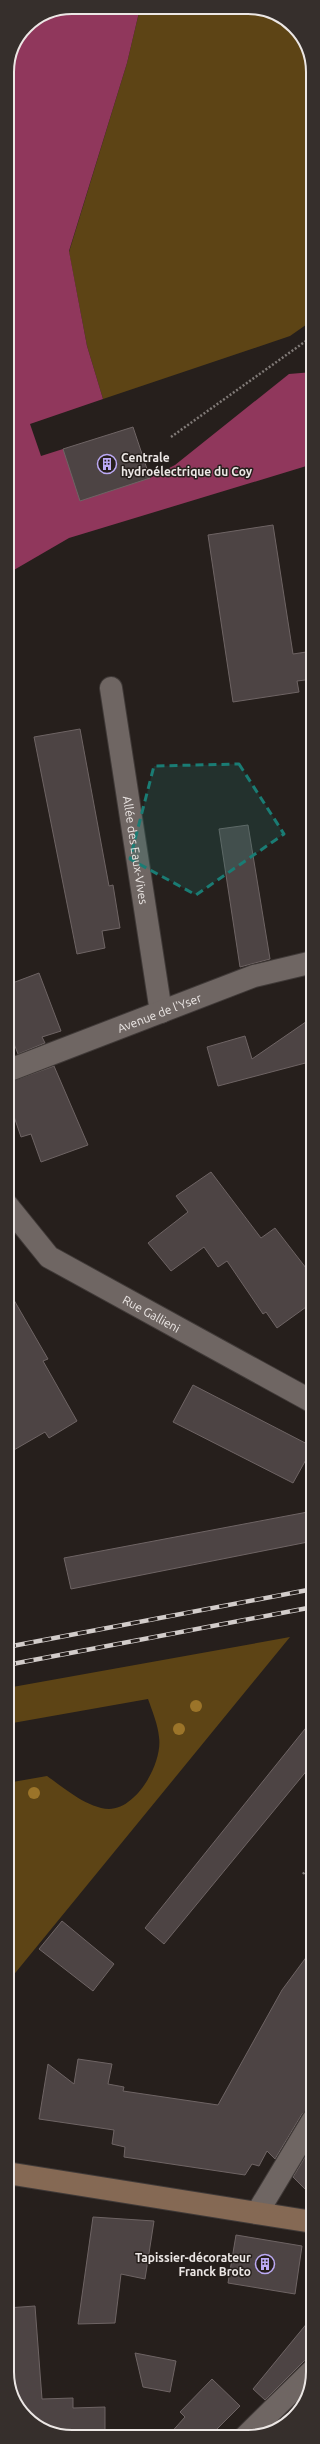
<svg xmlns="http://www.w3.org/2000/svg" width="320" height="2444" font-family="Ubuntu,sans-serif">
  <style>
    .green { fill: #5d4415 }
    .water { fill: #90375c }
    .building { fill: #4d4444; stroke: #6e6464 }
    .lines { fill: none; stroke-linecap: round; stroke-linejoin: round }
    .pedestrian-casing { stroke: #403a38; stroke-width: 24 }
    .minor-casing { stroke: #403a38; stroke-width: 24 }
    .secondary-casing { stroke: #403a38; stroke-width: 24 }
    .path { stroke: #807a77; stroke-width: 2.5; stroke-dasharray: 2 2; stroke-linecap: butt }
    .pedestrian { stroke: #6f6663; stroke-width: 22 }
    .minor { stroke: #6f6663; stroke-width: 22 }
    .secondary { stroke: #856954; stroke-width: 22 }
    .rail-casing { stroke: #d2ccca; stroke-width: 4.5 }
    .rail { stroke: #261f1c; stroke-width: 3; stroke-dasharray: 9; stroke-linecap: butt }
    .tree { fill: #9b7429 }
    .marked { fill: #1a7c74; fill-opacity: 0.2; stroke: #1a7c74; stroke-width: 3; stroke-dasharray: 8 5; stroke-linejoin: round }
    .labels { text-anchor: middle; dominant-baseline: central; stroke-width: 3; stroke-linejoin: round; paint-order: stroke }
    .poi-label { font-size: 12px; font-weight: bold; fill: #ece7e5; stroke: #261f1c; text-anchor: start }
    .street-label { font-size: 12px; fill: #ece7e5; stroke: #261f1c }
    .rim { fill: none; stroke: #ece7e5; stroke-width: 2 }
  </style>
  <rect width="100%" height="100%" fill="#261f1c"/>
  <g class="green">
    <polygon points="140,8 264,9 297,29 313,68 313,320 290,336 103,399 87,346 69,252 127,63"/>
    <path d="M 290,1637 L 7,1983 L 7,1783 L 47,1776 C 64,1788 87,1808 109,1809 C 137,1809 163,1762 159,1737 C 158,1725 152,1710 148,1699 L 7,1724 L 7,1688 Z"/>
  </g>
  <polygon class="water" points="72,7 140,8 127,63 69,251 87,346 103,399 30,424 41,456 63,449 150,478 175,465 289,374 313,372 313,464 69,538 7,574 7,72 26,26"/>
  <g class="building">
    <polygon points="133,427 150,478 80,501 63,449"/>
    <polygon points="273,525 293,654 313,651 313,679 297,681 299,692 233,702 208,535"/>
    <polygon points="80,729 109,886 113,885 120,928 102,931 105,948 77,954 34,737"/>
    <polygon points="248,825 270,959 240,967 219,829"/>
    <polygon points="39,973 61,1031 42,1037 45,1043 18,1054 7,1026 7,985"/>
    <polygon points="313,1017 313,1061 218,1086 207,1047 245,1036 252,1059"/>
    <polygon points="54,1066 88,1145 41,1162 31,1134 21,1137 7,1096 7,1083"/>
    <polygon points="211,1172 261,1238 275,1228 313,1277 313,1302 277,1328 266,1312 263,1314 227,1261 218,1267 204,1247 171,1271 148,1243 188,1212 176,1196"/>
    <polygon points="7,1288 48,1359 43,1361 77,1421 49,1438 45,1432 7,1454"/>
    <polygon points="193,1385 313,1447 293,1483 173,1422"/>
    <polygon points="313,1511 313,1541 71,1589 64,1558"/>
    <polygon points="313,1719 313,1763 164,1944 145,1928"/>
    <polygon points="62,1921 114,1964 93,1991 39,1949"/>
    <polygon points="313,1948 313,2108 302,2114 275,2159 267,2151 259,2166 252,2164 245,2175 124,2157 125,2147 112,2144 114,2130 39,2119 48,2064 74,2084 78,2059 112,2064 108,2084 124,2087 123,2091 218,2105 282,1990"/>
    <polygon points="313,2144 313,2197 293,2177"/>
    <polygon points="93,2217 154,2221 145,2279 121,2274 115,2323 78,2324"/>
    <polygon points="236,2235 302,2246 295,2294 228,2283"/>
    <polygon points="35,2306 42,2399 73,2398 73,2408 105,2407 105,2435 56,2435 23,2415 9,2381 7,2308"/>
    <polygon points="313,2316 313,2358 304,2361 265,2400 253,2389"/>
    <polygon points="135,2353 176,2361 170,2392 143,2387"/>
    <polygon points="212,2379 240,2406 210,2436 168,2436 185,2417 180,2412"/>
  </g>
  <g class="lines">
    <defs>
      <polyline id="pedestrian" points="245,2437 313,2370"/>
      <g id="minor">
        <path id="s1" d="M 111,688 L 161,1012"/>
        <path id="s2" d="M 7,1071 L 254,976 L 313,962"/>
        <path id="s3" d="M 7,1205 L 49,1257 L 313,1402"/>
        <polyline points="257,2213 313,2120"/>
      </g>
      <polyline id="secondary" points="7,2173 313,2222"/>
    </defs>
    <use href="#pedestrian" class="pedestrian-casing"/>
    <use href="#minor" class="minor-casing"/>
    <use href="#secondary" class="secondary-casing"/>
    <g class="path">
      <polyline points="171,437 313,336"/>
      <polyline points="303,1874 313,1862"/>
    </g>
    <use href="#pedestrian" class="pedestrian"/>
    <use href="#minor" class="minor"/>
    <use href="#secondary" class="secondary"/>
    <defs>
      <g id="rail">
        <polyline points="7,1647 313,1589"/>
        <polyline points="7,1665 313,1607"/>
      </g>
    </defs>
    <use href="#rail" class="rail-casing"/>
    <use href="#rail" class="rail"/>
  </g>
  <g class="tree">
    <circle cx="196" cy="1706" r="6"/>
    <circle cx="179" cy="1729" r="6"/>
    <circle cx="34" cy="1793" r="6"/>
  </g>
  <path class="marked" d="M 239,764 L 284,834 L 196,895 L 130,859 L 154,766 Z"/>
  <defs>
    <symbol id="building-ring" viewBox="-11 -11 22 22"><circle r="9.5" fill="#261f1c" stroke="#bcaaf5" stroke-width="1.5"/><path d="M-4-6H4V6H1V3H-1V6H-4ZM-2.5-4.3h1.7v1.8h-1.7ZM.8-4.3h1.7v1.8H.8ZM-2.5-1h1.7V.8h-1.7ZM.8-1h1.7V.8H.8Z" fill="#bcaaf5"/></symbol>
  </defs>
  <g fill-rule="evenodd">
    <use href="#building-ring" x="96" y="453" width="22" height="22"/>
    <use href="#building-ring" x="254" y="2253" width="22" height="22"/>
  </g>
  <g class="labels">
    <g class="poi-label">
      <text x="121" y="457">Centrale<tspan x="121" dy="14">hydroélectrique du Coy</tspan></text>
      <text x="251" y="2257" text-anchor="end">Tapissier-décorateur<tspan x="251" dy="14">Franck Broto</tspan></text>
    </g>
    <g class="street-label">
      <text stroke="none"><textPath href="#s1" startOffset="164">Allée des Eaux-Vives</textPath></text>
      <text stroke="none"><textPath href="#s2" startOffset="163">Avenue de l'Yser</textPath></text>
      <text stroke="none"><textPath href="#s3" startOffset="184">Rue Gallieni</textPath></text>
    </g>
  </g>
  <path d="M0 0H320V2444H0ZM72 14H248A58 58 0 0 1 306 72V2372A58 58 0 0 1 248 2430H72A58 58 0 0 1 14 2372V72A58 58 0 0 1 72 14Z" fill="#362f2c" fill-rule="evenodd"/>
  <path class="rim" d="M72 14H248A58 58 0 0 1 306 72V2372A58 58 0 0 1 248 2430H72A58 58 0 0 1 14 2372V72A58 58 0 0 1 72 14Z"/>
</svg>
